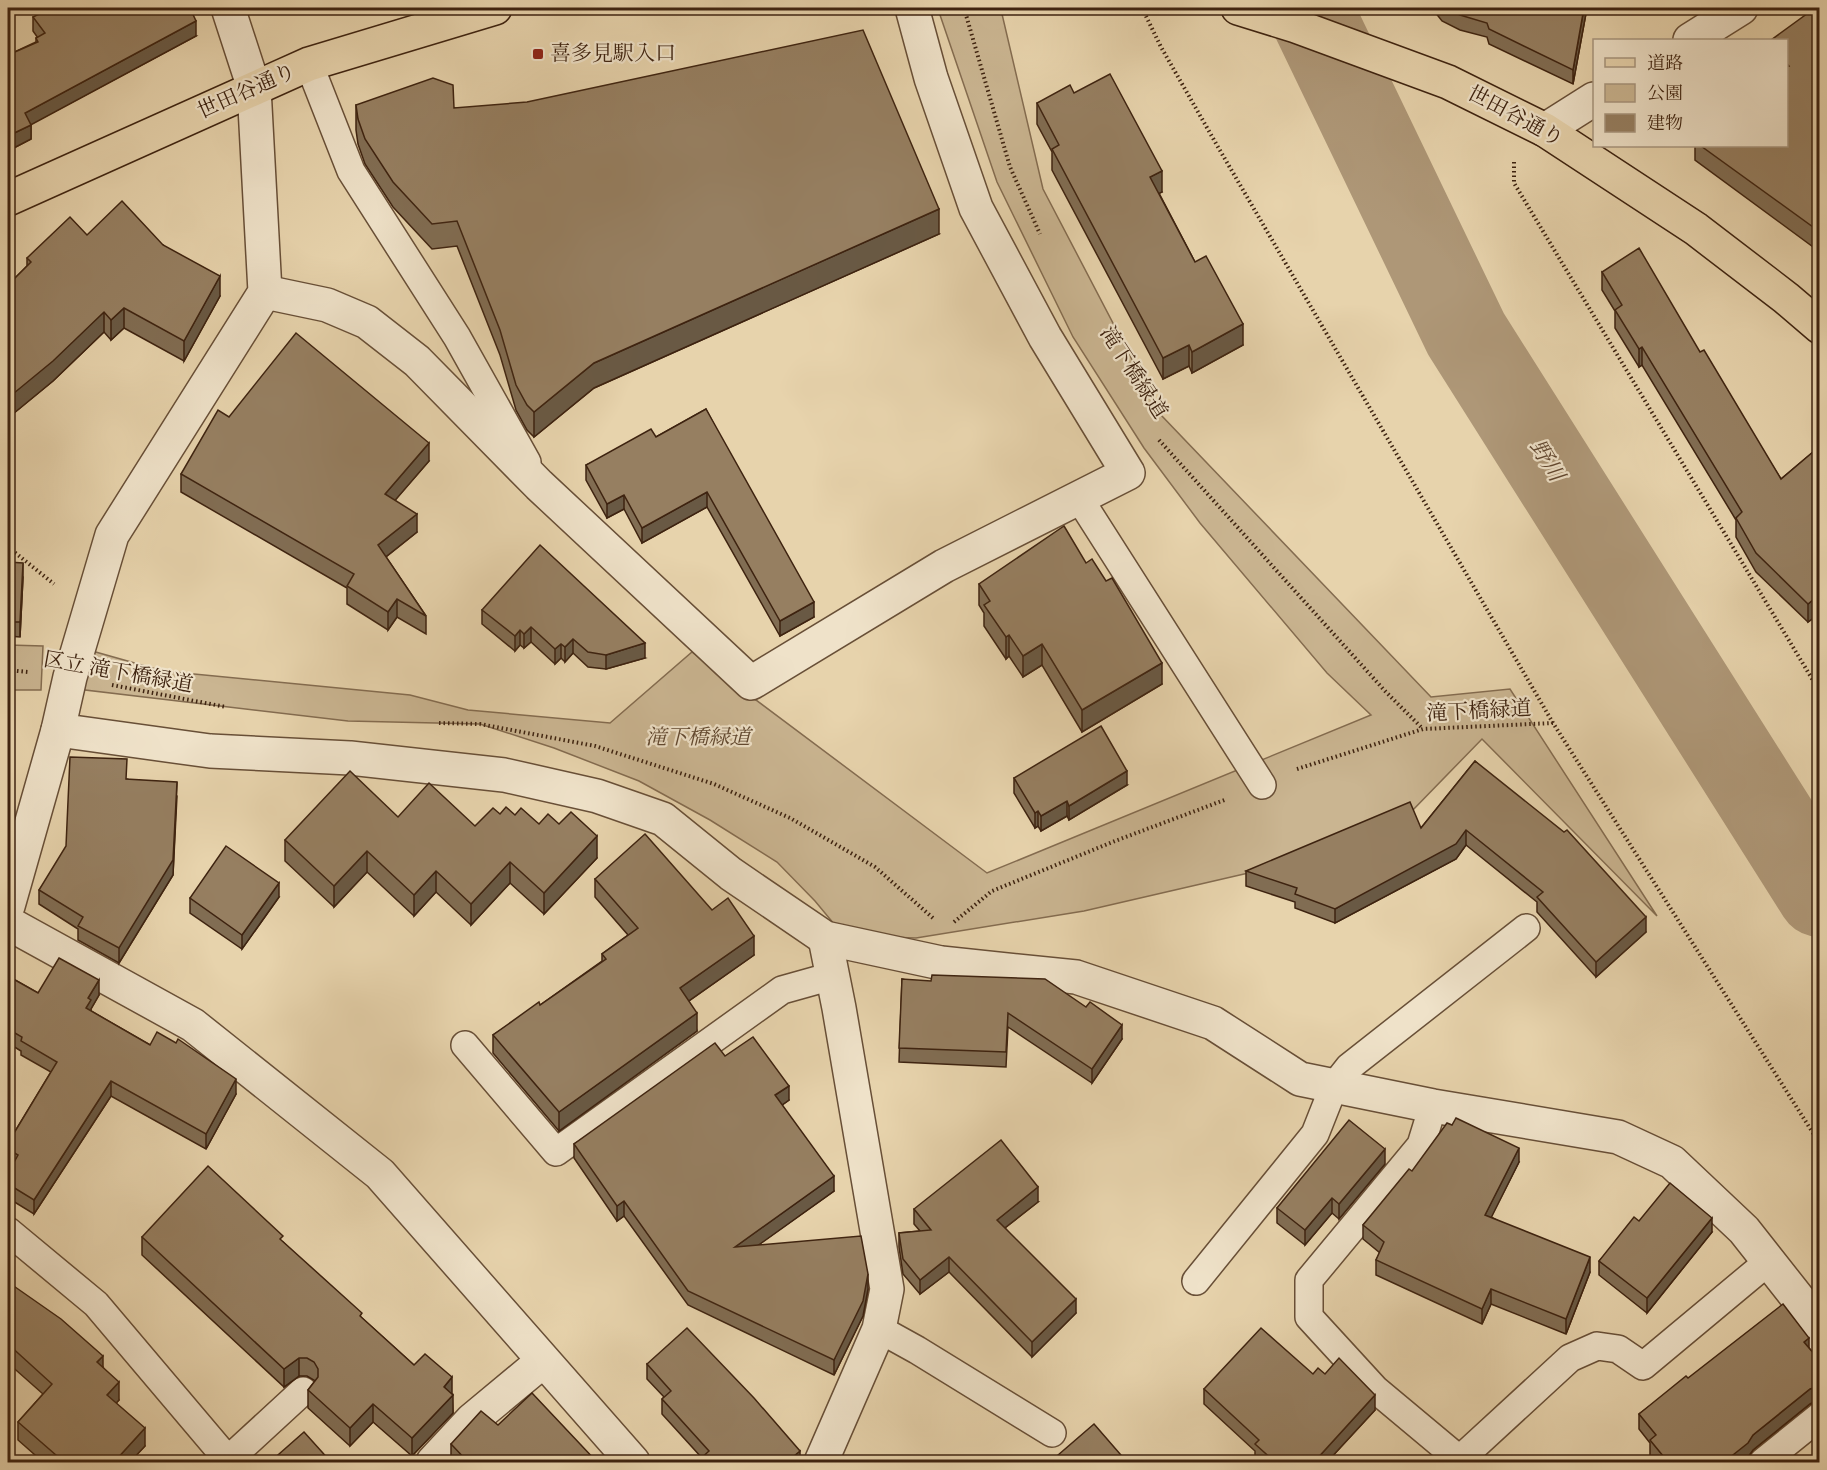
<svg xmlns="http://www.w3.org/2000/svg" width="1827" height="1470" font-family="'IM FELL English','Noto Serif JP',serif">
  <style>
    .green { fill: #cab591; stroke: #846c50; stroke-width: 1.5 }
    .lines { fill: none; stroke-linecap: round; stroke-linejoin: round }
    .river { stroke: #ae9777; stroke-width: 86 }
    .lane-casing { stroke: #684f37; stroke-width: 30 }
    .street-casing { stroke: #684f37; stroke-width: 36 }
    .primary-casing { stroke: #3e2310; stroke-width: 36 }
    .path { stroke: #3e2310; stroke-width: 4; stroke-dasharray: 1.5 3; stroke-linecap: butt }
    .lane { stroke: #efe2c9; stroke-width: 27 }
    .street { stroke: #efe2c9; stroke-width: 33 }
    .primary { stroke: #e7d3ac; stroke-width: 33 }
    .wall { fill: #816d53; stroke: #3e2310; stroke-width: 1.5 }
    .shaded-wall { fill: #695944; stroke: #3e2310; stroke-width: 1.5 }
    .building { fill: #967f61; stroke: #3e2310; stroke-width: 1.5 }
    .poi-dot { fill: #8f2418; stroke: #efe2c9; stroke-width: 2 }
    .labels { text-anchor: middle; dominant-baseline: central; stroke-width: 4.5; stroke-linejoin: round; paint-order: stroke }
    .poi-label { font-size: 21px; fill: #3e2310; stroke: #efe2c9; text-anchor: start }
    .street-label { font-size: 21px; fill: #3e2310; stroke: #efe2c9 }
    .park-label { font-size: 21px; font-style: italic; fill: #614830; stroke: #efe2c9 }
    .water-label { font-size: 22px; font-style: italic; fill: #60462f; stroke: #efe2c9 }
  </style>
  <rect width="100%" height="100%" fill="#e7d3ac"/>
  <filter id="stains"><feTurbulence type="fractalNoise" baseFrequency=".00333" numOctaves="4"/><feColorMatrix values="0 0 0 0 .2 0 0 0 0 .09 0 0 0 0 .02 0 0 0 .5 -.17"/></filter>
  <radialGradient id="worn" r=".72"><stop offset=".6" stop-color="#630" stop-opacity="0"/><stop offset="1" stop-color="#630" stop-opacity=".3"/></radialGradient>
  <g class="green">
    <polygon points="939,12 1002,14 1043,189 1161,415 1431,697 1510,689 1657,916 1482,739 1407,816 1257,871 1084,911 916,938 885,937 849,942 815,901 777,862 710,820 639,781 554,748 480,724 348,721 77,689 85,649 163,671 410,695 468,710 610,723 692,652 987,873 1371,715 1327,673 1200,523 1144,448 1073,337 997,182"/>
    <polygon points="8,645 43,646 41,690 8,690"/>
  </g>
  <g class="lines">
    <polyline class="river" points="1309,8 1466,334 1820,894"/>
    <defs>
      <g id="lane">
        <polyline points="309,64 351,171 457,337 527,462"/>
        <polyline points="1079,498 1262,785"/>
        <polyline points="465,1045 556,1152 782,990 832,976"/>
        <polyline points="1433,1106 1421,1145 1309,1280 1309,1317 1375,1389 1460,1460"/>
        <polyline points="8,1231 96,1304 228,1460 303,1391"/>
        <polyline points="1196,1281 1315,1134 1334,1086 1349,1067 1526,928"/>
        <polyline points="879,1329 917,1350 1052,1433"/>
        <polyline points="1457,1462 1570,1358 1597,1346 1618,1349 1643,1366 1769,1261"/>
        <polyline points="1763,1462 1820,1416"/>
      </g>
      <g id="street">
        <polyline points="1690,40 1741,8"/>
        <polyline points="1545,130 1594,99"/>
        <polyline points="265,292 327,305 367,322 417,361 539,485 751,683 944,566 1128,473 1045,337 976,208 931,78 912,8"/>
        <polyline points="58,730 210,751 350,758 504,775 597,796 663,819 731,874 825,938 941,963 1076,977 1213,1023 1300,1079 1433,1106 1618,1137 1672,1162 1744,1230 1800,1301 1820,1336"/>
        <polyline points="8,906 58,730 70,677 112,535 265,292 254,88 228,8"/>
        <polyline points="8,923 193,1025 380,1174 633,1462"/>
        <polyline points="433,1462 472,1420 543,1361"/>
        <polyline points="821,1462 879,1329 887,1289 839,1008 825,938"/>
      </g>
      <g id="primary">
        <polyline points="1238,8 1296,26 1448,82 1545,130 1696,229 1786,298 1820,327"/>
        <polyline points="8,199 309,64 495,8"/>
      </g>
    </defs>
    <use href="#lane" class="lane-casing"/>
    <use href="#street" class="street-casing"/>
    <use href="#primary" class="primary-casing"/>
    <g class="path">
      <polyline points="964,8 1010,167 1040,234"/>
      <polyline points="1142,8 1161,47 1218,147 1553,723 1820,1144"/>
      <polyline points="1514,162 1514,183 1820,692"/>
      <polyline points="1159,440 1385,691 1423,729"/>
      <polyline points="8,547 54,584"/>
      <polyline points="8,670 28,672"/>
      <polyline points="112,685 226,707"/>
      <polyline points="439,723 480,724 595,746 714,784 790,818 875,867 933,918"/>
      <polyline points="1297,769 1423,729 1553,723"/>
      <polyline points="954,922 992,891 1115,841 1227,799"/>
    </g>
    <use href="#lane" class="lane"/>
    <use href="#street" class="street"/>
    <use href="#primary" class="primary"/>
  </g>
  <g class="wall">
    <polygon points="1433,8 1587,8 1573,84 1489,44 1487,37 1460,30 1442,21 1435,12"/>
    <polygon points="1820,8 1820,252 1695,160 1695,146 1786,146 1786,40"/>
    <polygon points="33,17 196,36 31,124 31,139 8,151 8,55 36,42 36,38 38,38 33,31"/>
    <polygon points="1074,93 1162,192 1159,193 1195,262 1243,345 1192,373 1189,366 1163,379 1052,170 1052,152 1037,124 1037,103"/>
    <polygon points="356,105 454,108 939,234 594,388 534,437 527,430 516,410 500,355 457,246 432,249 393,207 365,164 358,144 356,130"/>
    <polygon points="87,235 163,245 220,296 184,361 124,328 111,340 104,332 53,381 8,418 8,285 27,266 27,258"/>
    <polygon points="1602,272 1700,352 1781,479 1820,446 1820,613 1808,622 1756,572 1736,537 1736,520 1642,365 1639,367 1615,328 1615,311 1602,290"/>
    <polygon points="706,409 814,617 780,636 707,507 642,543 624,509 607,518 586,480 586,465 656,437"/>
    <polygon points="229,417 429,461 395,500 417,532 386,557 426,616 426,634 397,617 388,630 347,604 347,588 181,492 181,474"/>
    <polygon points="8,562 23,577 20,637 8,636"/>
    <polygon points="1086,563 1162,684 1082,732 1042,665 1023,677 1009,656 1006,659 984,626 984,613 979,605 979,584"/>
    <polygon points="482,610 645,658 606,669 588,667 573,653 565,662 561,658 555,664 531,642 524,648 520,645 515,651 482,624"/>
    <polygon points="1475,761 1646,932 1596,977 1537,912 1537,902 1466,845 1456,859 1335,923 1295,908 1295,902 1246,886 1246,871 1421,828"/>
    <polygon points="1014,778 1127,785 1069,820 1067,816 1041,831 1038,826 1035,828 1014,793"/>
    <polygon points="127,779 177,796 173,875 119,963 78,940 78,929 39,904 39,890"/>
    <polygon points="500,814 515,815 539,824 597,858 544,914 510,883 471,925 436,892 414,916 367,872 334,907 285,861 285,840 398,817 475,826"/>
    <polygon points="595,879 712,910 754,955 689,1001 697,1031 559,1131 493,1053 493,1035 540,1005 602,961 602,954 628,935 595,897"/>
    <polygon points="279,897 242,949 190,913 190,898"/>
    <polygon points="8,976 38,993 99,995 91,1009 91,1011 236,1094 206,1149 111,1096 34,1214 8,1198 8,1173 12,1166 8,1163 8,1143 51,1072 21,1055 21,1051 8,1043"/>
    <polygon points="902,979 1122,1039 1092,1083 1008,1027 1006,1067 899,1062"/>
    <polygon points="725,1056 789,1100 782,1105 834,1191 758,1245 868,1289 863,1316 834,1375 688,1305 624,1216 617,1221 574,1158 574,1144"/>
    <polygon points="1519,1162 1491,1217 1590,1272 1566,1334 1491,1304 1482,1324 1376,1275 1376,1260 1380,1253 1363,1239 1363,1225 1412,1171"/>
    <polygon points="1385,1164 1339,1219 1332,1213 1305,1245 1277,1223 1277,1208"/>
    <polygon points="1038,1202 1005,1228 1076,1313 1032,1357 949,1272 920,1294 903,1274 899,1247 899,1233 920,1231 914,1224 914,1209"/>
    <polygon points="1639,1221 1712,1232 1647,1313 1599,1275 1599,1261"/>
    <polygon points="142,1237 283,1242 362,1318 414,1365 452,1394 453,1413 412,1456 373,1422 350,1446 308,1408 308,1390 315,1381 314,1380 307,1376 299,1376 284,1387 142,1255"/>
    <polygon points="8,1282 103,1367 119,1400 116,1403 145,1446 130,1462 43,1462 18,1440 18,1422 43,1394 8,1363"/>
    <polygon points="1809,1348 1820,1361 1820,1401 1810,1404 1753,1450 1748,1457 1742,1462 1656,1462 1650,1455 1650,1443 1639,1429 1639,1414 1688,1378"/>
    <polygon points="647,1364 800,1462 702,1458 662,1414 662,1399 664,1397 647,1379"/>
    <polygon points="1313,1374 1325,1374 1375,1410 1327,1462 1259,1462 1255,1459 1255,1451 1204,1404 1204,1389"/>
    <polygon points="498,1425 597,1462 451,1462 451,1444"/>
  </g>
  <g class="shaded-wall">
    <polygon points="1584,8 1587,8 1573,84 1573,70"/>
    <polygon points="196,21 196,36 25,128 25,113"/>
    <polygon points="31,125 31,139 8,151 8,136"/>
    <polygon points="1162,171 1162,192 1150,198 1150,177"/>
    <polygon points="939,209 939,234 594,388 534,437 534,412 594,363"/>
    <polygon points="220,276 220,296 184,361 184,341"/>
    <polygon points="124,308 124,328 111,340 111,320"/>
    <polygon points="104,312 104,332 53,381 8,418 8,398"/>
    <polygon points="1243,324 1243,345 1192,373 1192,352"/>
    <polygon points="1189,345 1189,366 1163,379 1163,358"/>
    <polygon points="1642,347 1642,365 1639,367 1639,349"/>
    <polygon points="429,443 429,461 385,512 385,494"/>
    <polygon points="707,492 707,507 642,543 642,528"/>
    <polygon points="624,495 624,509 607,518 607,504"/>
    <polygon points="417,514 417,532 378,563 378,545"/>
    <polygon points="23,563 23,577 20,637 20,622"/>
    <polygon points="1820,594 1820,613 1808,622 1808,604"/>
    <polygon points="397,599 397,617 388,630 388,612"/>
    <polygon points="814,602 814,617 780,636 780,621"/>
    <polygon points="531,627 531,642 524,648 524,634"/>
    <polygon points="520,630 520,645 515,651 515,636"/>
    <polygon points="1009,635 1009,656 1006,659 1006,637"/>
    <polygon points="573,639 573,653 565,662 565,647"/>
    <polygon points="645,643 645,658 606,669 606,655"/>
    <polygon points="561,644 561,658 555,664 555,649"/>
    <polygon points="1042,644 1042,665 1023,677 1023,656"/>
    <polygon points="1162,663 1162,684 1082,732 1082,710"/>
    <polygon points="1127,771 1127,785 1069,820 1069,806"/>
    <polygon points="177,782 173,875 119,963 119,948"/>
    <polygon points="1067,801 1067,816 1041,831 1041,816"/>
    <polygon points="1038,811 1038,826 1035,828 1035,813"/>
    <polygon points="1466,830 1466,845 1456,859 1335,923 1335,909"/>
    <polygon points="597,836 597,858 544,914 544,893"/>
    <polygon points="367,851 367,872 334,907 334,886"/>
    <polygon points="510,862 510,883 471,925 471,904"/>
    <polygon points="436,871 436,892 414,916 414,895"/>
    <polygon points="279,883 279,897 242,949 242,935"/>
    <polygon points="1646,917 1646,932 1596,977 1596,962"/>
    <polygon points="754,936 754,955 680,1007 680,988"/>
    <polygon points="99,980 99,995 91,1009 91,1014 86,1008 88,998"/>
    <polygon points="697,1013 697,1031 559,1131 559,1112"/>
    <polygon points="1122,1025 1122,1039 1092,1083 1092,1069"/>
    <polygon points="236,1079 236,1094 206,1149 206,1134"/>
    <polygon points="111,1081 111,1096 34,1214 34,1200"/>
    <polygon points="789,1086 789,1100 775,1110 775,1095"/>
    <polygon points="1519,1148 1519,1162 1485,1230 1485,1215"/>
    <polygon points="1385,1149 1385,1164 1339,1219 1339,1204"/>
    <polygon points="834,1176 834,1191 735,1262 735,1247"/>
    <polygon points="1038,1187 1038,1202 997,1234 997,1220"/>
    <polygon points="1332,1198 1332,1213 1305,1245 1305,1230"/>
    <polygon points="624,1201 624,1216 617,1221 617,1206"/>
    <polygon points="1712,1218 1712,1232 1647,1313 1647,1298"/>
    <polygon points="949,1257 949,1272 920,1294 920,1280"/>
    <polygon points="1590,1257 1590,1272 1566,1334 1566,1319"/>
    <polygon points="868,1274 868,1289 863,1316 834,1375 834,1360"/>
    <polygon points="1491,1289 1491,1304 1482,1324 1482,1309"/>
    <polygon points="1076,1299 1076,1313 1032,1357 1032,1342"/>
    <polygon points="1809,1338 1809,1352 1804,1342"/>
    <polygon points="103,1356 103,1374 97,1362"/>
    <polygon points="299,1358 299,1376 284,1387 284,1369"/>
    <polygon points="452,1377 452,1395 444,1387"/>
    <polygon points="119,1382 119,1400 107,1413 107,1395"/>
    <polygon points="1818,1386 1818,1400 1810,1404 1753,1450 1748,1457 1742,1462 1724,1462 1753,1435 1810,1389"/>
    <polygon points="453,1395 453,1413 412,1456 412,1438"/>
    <polygon points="1375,1395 1375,1410 1327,1462 1314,1462"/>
    <polygon points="373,1404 373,1422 350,1446 350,1428"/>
    <polygon points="145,1428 145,1446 130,1462 114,1462"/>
    <polygon points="800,1451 800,1462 787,1462"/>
  </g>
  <g class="building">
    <polygon points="51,8 190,8 196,21 25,113 31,125 8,136 8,55 38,42 36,38 45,33 33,17"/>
    <polygon points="1445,8 1584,8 1573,70 1489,29 1487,23 1460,15"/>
    <polygon points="1815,8 1820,8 1820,232 1701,146 1786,146 1786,67 1789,66 1786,62 1786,40 1771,40"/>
    <polygon points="863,30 939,209 594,363 534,412 527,405 516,385 500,330 457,221 432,224 393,182 365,139 358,119 356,105 433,78 453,85 454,108 527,102"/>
    <polygon points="1110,74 1162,171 1150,177 1195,262 1206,256 1243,324 1192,352 1189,345 1163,358 1052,149 1059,145 1037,103 1070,85 1074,93"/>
    <polygon points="122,201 163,245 220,276 184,341 124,308 111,320 104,312 53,361 8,398 8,285 31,262 27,258 70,217 87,235"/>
    <polygon points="1639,248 1700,352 1704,350 1781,479 1820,446 1820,594 1808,604 1756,553 1736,518 1742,512 1642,347 1639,349 1615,310 1622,305 1602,272"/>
    <polygon points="296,333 429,443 385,494 417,514 378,545 426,616 397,599 388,612 347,586 354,574 181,474 218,410 229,417"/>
    <polygon points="706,409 814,602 780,621 707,492 642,528 624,495 607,504 586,465 651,429 656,437"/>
    <polygon points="1064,526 1086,563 1092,559 1106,581 1112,578 1162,663 1082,710 1042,644 1023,656 1009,635 1006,637 984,605 990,601 979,584"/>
    <polygon points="540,545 645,643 606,655 588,652 573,639 565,647 561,644 555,649 531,627 524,634 520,630 515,636 482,610"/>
    <polygon points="8,562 23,563 20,622 8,622"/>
    <polygon points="1101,726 1127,771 1069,806 1067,801 1041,816 1038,811 1035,813 1014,778"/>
    <polygon points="70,757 127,759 126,779 177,782 173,860 119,948 78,926 83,917 39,890 66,846"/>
    <polygon points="1475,761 1564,832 1567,830 1646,917 1596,962 1537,897 1543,892 1466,830 1456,844 1335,909 1295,894 1297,888 1246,871 1410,802 1421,828"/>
    <polygon points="350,771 398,817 429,783 475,826 493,808 500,814 506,807 515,815 521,808 539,824 548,814 559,824 571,812 597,836 544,893 510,862 471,904 436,871 414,895 367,851 334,886 285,840"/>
    <polygon points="645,834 712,910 728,898 754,936 680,988 697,1013 559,1112 493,1035 539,1002 540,1005 606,959 602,954 638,928 595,879"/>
    <polygon points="226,846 279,883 242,935 190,898"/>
    <polygon points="59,958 99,980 88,998 91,1000 86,1008 150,1045 157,1032 176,1043 178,1039 236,1079 206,1134 111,1081 34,1200 8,1184 8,1173 18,1155 8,1149 8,1143 57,1062 21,1041 22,1037 8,1029 8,976 38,993"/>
    <polygon points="932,975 1045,979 1086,1007 1090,1002 1122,1025 1092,1069 1008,1013 1006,1052 899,1048 902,979 931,981"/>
    <polygon points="753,1037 789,1086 775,1095 834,1176 735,1247 861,1236 868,1274 863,1301 834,1360 688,1291 624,1201 617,1206 574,1144 715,1043 725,1056"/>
    <polygon points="1456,1118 1519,1148 1485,1215 1590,1257 1566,1319 1491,1289 1482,1309 1376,1260 1384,1242 1363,1225 1409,1169 1412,1171 1447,1123 1452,1125"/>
    <polygon points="1349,1120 1385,1149 1339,1204 1332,1198 1305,1230 1277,1208"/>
    <polygon points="1001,1140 1038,1187 997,1220 1076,1299 1032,1342 949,1257 920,1280 903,1259 899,1233 931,1230 914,1209"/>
    <polygon points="208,1166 283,1236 280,1239 362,1313 360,1316 414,1365 425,1354 452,1377 444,1387 453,1395 412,1438 373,1404 350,1428 308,1390 318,1377 318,1369 314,1362 307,1358 299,1358 284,1369 142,1237"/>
    <polygon points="1670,1183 1712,1218 1647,1298 1599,1261 1634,1217 1639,1221"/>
    <polygon points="8,1282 61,1319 103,1356 97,1362 119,1382 107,1395 145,1428 114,1462 64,1462 18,1422 52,1384 8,1344"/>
    <polygon points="1783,1304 1809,1338 1804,1342 1820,1361 1820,1386 1810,1389 1753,1435 1748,1443 1724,1462 1668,1462 1650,1440 1656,1435 1639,1414 1686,1376 1688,1378"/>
    <polygon points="687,1328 754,1398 800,1451 787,1462 697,1462 709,1451 662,1399 671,1391 647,1364"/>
    <polygon points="1261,1328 1313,1374 1318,1368 1325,1374 1339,1358 1375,1395 1314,1462 1275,1462 1255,1444 1259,1440 1204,1389"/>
    <polygon points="532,1393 597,1462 468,1462 451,1444 481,1411 498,1425"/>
    <polygon points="1094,1424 1127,1462 1050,1462"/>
    <polygon points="304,1432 331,1462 270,1462"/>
  </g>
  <rect class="poi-dot" x="532" y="48" width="12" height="12" rx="3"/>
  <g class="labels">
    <g class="poi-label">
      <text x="550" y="54">喜多見駅入口</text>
    </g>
    <g class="street-label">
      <text transform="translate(247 92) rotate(-24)">世田谷通り</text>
      <text transform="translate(1515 117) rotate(28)">世田谷通り</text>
      <text transform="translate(1133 373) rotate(57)">滝下橋緑道</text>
      <text transform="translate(118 673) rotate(10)">区立 滝下橋緑道</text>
      <text transform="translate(1479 712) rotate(-3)">滝下橋緑道</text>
    </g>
    <g class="park-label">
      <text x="698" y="738">滝下橋緑道</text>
    </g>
    <g class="water-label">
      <text transform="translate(1546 461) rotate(58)">野川</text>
    </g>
  </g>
  <rect width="1827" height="1470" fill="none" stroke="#e7d3ac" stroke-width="30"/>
  <rect x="9" y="9" width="1809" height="1452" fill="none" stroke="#3e2310" stroke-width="3"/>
  <rect x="15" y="15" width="1797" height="1440" fill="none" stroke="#3e2310" stroke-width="1.5"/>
  <rect x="1593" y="39" width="195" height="108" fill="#efe2c9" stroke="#a8967f" stroke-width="1.5"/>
  <rect x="1605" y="58" width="30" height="9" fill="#e7d3ac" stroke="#a8967f" stroke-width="1.5"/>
  <text x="1647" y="69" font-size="18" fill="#3e2310">道路</text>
  <rect x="1605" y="84" width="30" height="18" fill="#cab591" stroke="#a8967f" stroke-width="1.5"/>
  <text x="1647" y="99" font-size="18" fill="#3e2310">公園</text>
  <rect x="1605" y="114" width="30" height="18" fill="#967f61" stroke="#a8967f" stroke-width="1.5"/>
  <text x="1647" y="129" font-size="18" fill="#3e2310">建物</text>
  <rect width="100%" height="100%" filter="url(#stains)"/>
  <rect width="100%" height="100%" fill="url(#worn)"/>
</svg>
